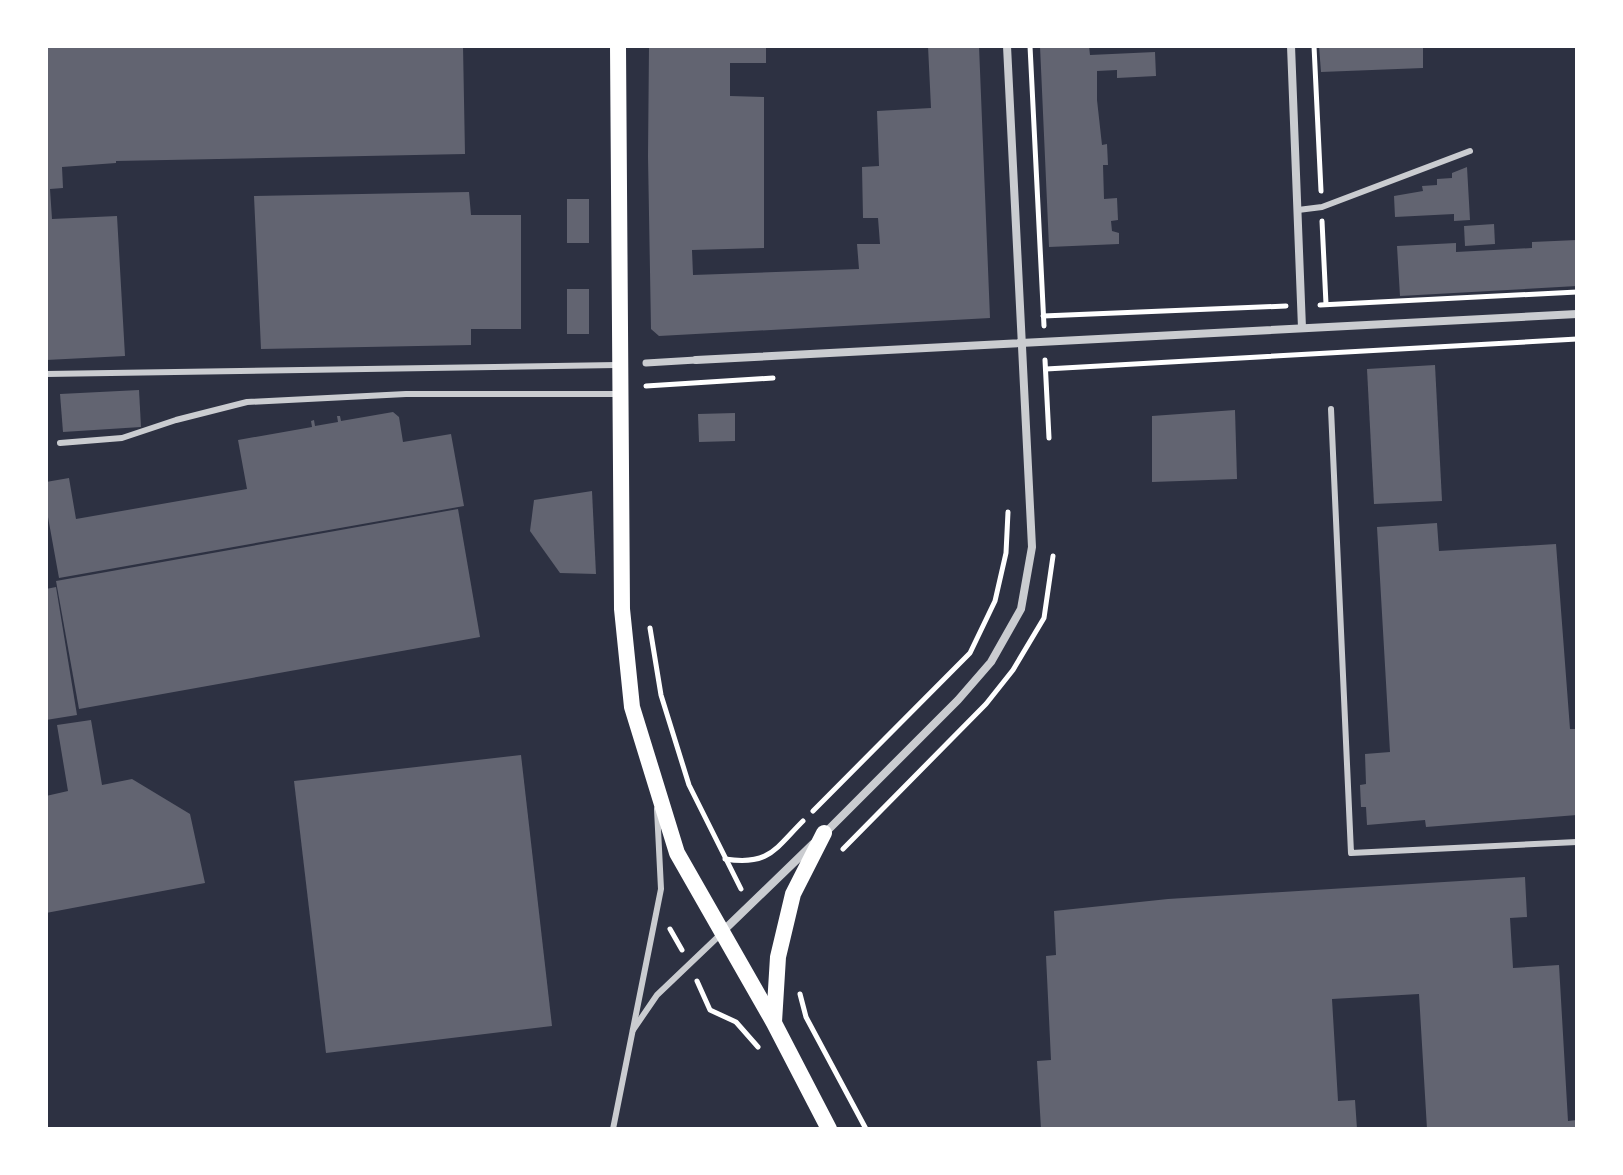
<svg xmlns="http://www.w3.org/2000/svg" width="1623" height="1175" font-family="Figtree,sans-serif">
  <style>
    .building { fill: #626471 }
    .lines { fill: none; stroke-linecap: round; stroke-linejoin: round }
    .path { stroke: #fff; stroke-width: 5 }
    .service { stroke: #caccd0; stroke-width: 6 }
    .pedestrian { stroke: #caccd0; stroke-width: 7 }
    .minor { stroke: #caccd0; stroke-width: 8 }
    .secondary { stroke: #fff; stroke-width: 16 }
  </style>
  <rect width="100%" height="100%" fill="#2d3142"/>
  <g class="building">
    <polygon points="46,46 463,46 465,154 116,161 116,163 62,167 63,188 50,189 52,219 117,216 125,356 46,360"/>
    <polygon points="649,46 766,46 766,63 730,63 730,96 764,97 764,248 692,250 693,275 859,269 857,244 880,244 878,218 863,218 862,167 879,166 877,111 931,108 928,46 979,46 990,318 659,336 651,329 648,156"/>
    <polygon points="1040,46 1089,46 1090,55 1155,52 1156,76 1117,78 1117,70 1097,71 1097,100 1102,145 1107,144 1108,165 1103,165 1104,199 1117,198 1118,220 1111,221 1112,231 1119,233 1119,244 1049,247"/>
    <polygon points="1319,46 1423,46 1423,68 1321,72"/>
    <polygon points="1467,167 1470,220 1454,221 1454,214 1395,217 1394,196 1423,191 1422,186 1437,185 1437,179 1452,178 1452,173"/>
    <polygon points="469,192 471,215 521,215 521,329 471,329 471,345 261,349 254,196"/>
    <rect x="567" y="199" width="22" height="44"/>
    <polygon points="1494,224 1495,244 1465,246 1464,226"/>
    <polygon points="1577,240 1577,286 1400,296 1397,246 1456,243 1456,252 1532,248 1532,242"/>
    <rect x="567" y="289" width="22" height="45"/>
    <polygon points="1435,365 1442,501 1374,504 1367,369"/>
    <polygon points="139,390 141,427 63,432 60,394"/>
    <polygon points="1235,410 1237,479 1152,482 1152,416"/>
    <polygon points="393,412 399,417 403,442 451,434 464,506 59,578 46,506 46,482 69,478 76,519 247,489 238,440 312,427 311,421 314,420 315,426 338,422 337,416 340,416 341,421"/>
    <polygon points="735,413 735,441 699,442 698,414"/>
    <polygon points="592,491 596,574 560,573 530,531 534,500"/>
    <polygon points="458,509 480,637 79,709 56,581"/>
    <polygon points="1437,523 1439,551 1556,544 1570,729 1577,729 1577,815 1426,827 1425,820 1367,825 1366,807 1361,807 1360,785 1366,784 1365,754 1390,752 1377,527"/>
    <polygon points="56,587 77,715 46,720 46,589"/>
    <polygon points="91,720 102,785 132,779 190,814 205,883 46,913 46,796 68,791 57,725"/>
    <polygon points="521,755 552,1026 326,1053 294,781"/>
    <polygon points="1525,877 1527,917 1510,918 1513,968 1559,965 1568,1121 1577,1120 1577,1129 1427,1129 1419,994 1332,999 1338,1101 1355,1100 1357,1129 1041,1129 1037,1061 1051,1060 1046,956 1056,955 1054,911 1168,899"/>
  </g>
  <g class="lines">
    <g class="path">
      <polyline points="1030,46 1044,326"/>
      <polyline points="1314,46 1321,191"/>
      <polyline points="1322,221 1326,304"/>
      <polyline points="1320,305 1577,292"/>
      <polyline points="1043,316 1286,306"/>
      <polyline points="1045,360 1049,438"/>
      <polyline points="1046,369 1577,339"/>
      <polyline points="646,386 773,378"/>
      <polyline points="650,628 661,695 689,785 741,889"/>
      <polyline points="813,811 970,653 995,601 1006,553 1008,512"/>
      <polyline points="843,849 986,704 1013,670 1044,618 1053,556"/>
      <path d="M 725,859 C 769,866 775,849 803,821"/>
      <polyline points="670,929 682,950"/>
      <polyline points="697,981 710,1010 736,1022 758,1047"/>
      <polyline points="800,994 806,1017 866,1129"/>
    </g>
    <g class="service">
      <polyline points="1298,210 1322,207 1470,151"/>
      <polyline points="46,374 617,365"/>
      <polyline points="1331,409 1351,853 1577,842"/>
      <polyline points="60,443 122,438 176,420 247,402 406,394 619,394"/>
      <polyline points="633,1030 657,995 722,933"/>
      <polyline points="613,1129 661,889 657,809"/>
    </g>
    <polyline class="pedestrian" points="646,363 696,360"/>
    <g class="minor">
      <polyline points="1291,46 1302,328"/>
      <polyline points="696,360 1577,314"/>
      <polyline points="823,835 958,700 991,662 1021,609 1032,547 1007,46"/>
      <polyline points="722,932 813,844"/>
    </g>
    <g class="secondary">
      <polyline points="618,46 622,609 632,707 677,853 774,1023 829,1129"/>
      <polyline points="774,1022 778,957 793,894 824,833"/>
    </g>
  </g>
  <rect width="1623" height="1175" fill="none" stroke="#ffffff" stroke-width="96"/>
</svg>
